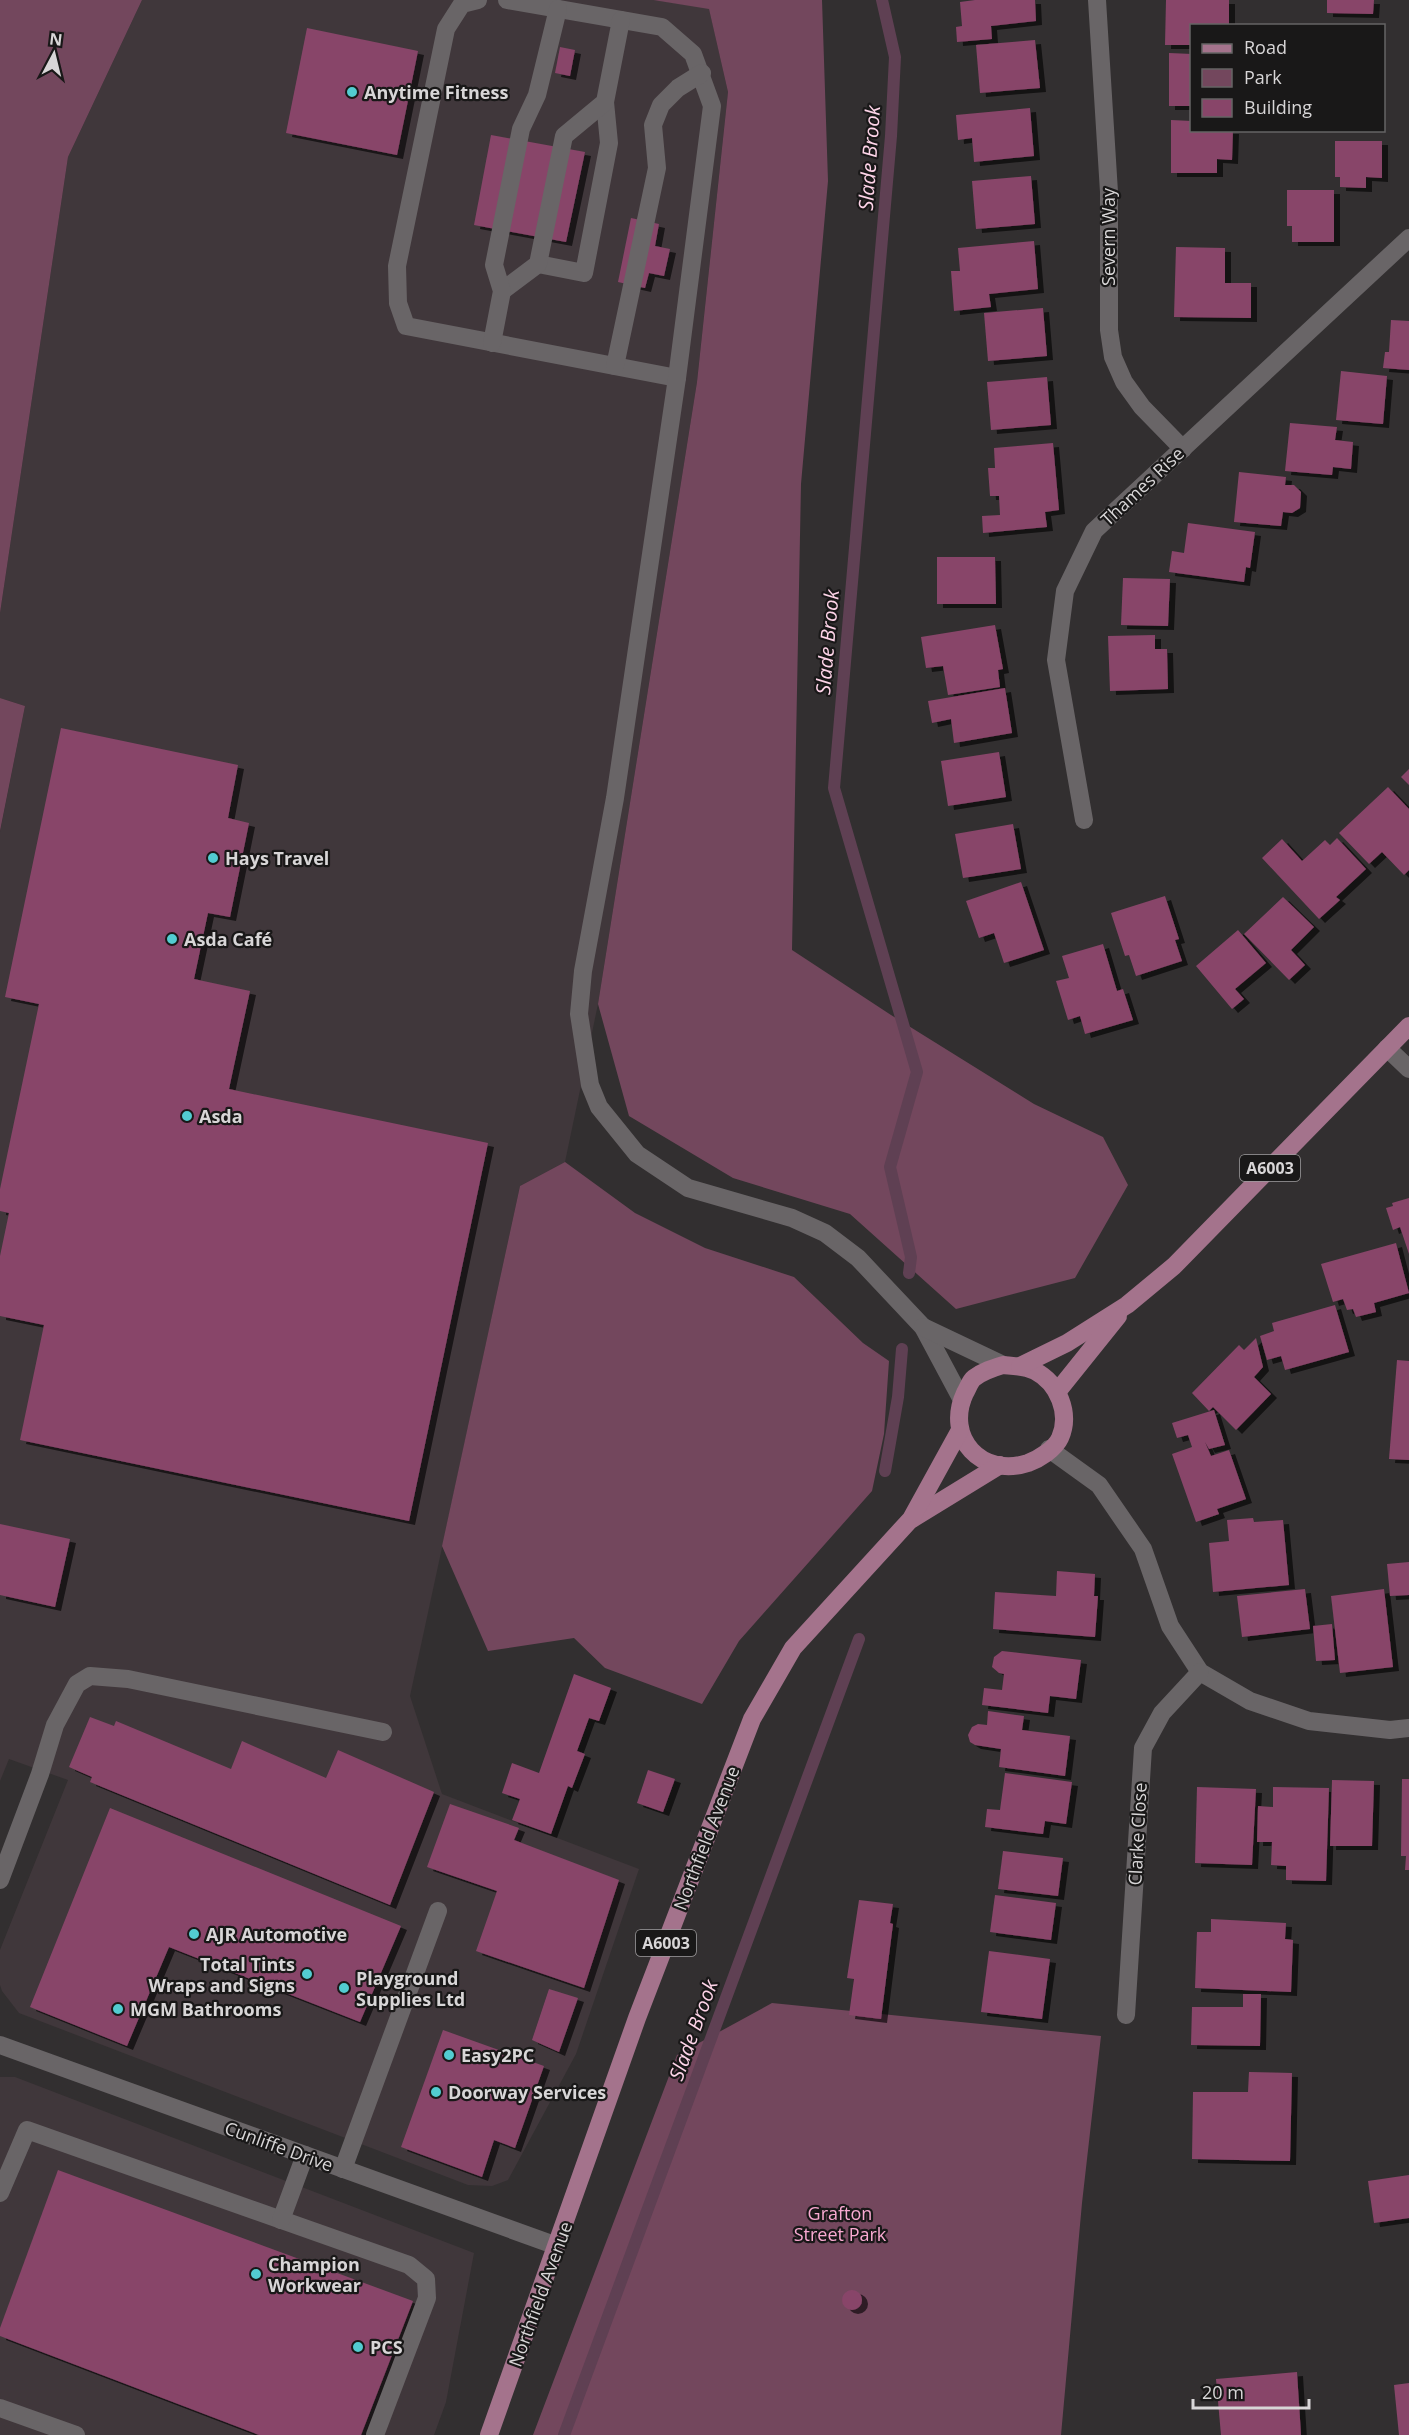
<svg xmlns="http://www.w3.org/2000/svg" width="1409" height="2435" font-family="'Open Sans',sans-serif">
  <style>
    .built { fill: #40373b }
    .green { fill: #73475d }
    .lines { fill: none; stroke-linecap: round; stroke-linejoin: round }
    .stream { stroke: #5f4053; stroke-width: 12 }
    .building { fill: #884569; filter: url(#shadow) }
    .minor { stroke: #696567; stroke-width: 18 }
    .major { stroke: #a4738c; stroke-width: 18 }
    .poi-dot { fill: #52ccd1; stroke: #191818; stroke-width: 2 }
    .labels { text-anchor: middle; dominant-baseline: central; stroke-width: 4.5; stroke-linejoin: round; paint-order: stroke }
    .shield { fill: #191818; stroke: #9f9d9e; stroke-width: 1.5 }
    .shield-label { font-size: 16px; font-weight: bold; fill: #d8d6d7 }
    .poi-label { font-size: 18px; font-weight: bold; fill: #d8d6d7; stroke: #191818; text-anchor: start }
    .street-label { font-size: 18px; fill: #d8d6d7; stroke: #191818 }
    .park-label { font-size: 18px; fill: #faaad2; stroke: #191818 }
    .water-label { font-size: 20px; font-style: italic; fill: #fed4e8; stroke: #191818 }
  </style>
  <defs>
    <filter id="shadow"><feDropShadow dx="6" dy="4" stdDeviation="0" flood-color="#0009"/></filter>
  </defs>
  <rect width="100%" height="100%" fill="#322f30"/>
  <g class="built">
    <polygon points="142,0 653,0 709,8 728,92 697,382 598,1004 565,1162 520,1186 410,1696 442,1794 639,1869 576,2054 508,2180 492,2186 468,2185 19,2013 2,1991 0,1985 0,1950 68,1780 9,1759 0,1781 0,832 25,706 0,698 0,613 68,157"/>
    <polygon points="0,2077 15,2077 474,2253 446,2402 434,2435 0,2435"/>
  </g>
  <g class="green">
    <polygon points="0,0 142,0 68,157 0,613"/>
    <polygon points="653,0 822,0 828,181 801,484 792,950 891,1015 1034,1104 1103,1137 1128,1185 1075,1278 956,1309 850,1214 733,1178 629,1116 598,1004 697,382 728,92 709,9"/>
    <polygon points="0,698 25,706 0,831"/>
    <polygon points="565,1162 635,1213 705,1248 794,1277 863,1343 889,1361 884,1434 872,1491 739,1641 702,1704 605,1668 574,1638 488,1651 442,1546 520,1186"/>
    <polygon points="772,2003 1101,2036 1082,2203 1061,2435 533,2435 677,2055"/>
  </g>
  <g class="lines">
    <g class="stream">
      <polyline points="882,0 895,57 891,136 834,788 917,1072 890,1167 911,1257 909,1273"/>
      <polyline points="885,1471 898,1397 902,1349"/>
      <polyline points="564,2435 859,1639"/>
    </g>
  </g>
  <g class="building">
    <polygon points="975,0 1035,0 1036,21 991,26 992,39 957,42 956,27 962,26 960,2"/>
    <polygon points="1166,0 1229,0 1229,26 1192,26 1192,45 1165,45"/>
    <polygon points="1327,0 1374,0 1373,14 1327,13"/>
    <polygon points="307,28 418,51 397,155 286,133"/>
    <polygon points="1035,40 1040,88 980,93 976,45"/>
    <polygon points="560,47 575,50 570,76 555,73"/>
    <polygon points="1169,53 1192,54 1192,106 1169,106"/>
    <polygon points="1030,108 1034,156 974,162 972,138 958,140 956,115"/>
    <polygon points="1171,120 1192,121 1192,130 1233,130 1232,160 1217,159 1217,173 1171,173"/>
    <polygon points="491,135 585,152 566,242 474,225"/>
    <polygon points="1335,141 1382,141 1382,178 1366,177 1366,188 1340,187 1340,177 1335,177"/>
    <polygon points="1031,176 1035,224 976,229 972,181"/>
    <polygon points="1287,190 1334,190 1334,242 1292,242 1292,226 1287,226"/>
    <polygon points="631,218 659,224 655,246 670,249 664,276 649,273 645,288 618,282"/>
    <polygon points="1034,241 1038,289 989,294 991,307 954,311 951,271 960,271 958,248"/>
    <polygon points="1176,247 1225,248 1225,283 1251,283 1251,318 1174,317"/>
    <polygon points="1043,308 1047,356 988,361 984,313"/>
    <polygon points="1391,320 1409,321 1409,370 1383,368 1385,352 1389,352"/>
    <polygon points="1341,371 1387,376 1383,424 1336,420"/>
    <polygon points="1047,377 1051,425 991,430 987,382"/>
    <polygon points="1290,423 1337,427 1335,440 1353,442 1351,469 1333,467 1332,475 1285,471"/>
    <polygon points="1053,443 1059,510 1045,512 1047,527 983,533 982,516 1000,515 999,496 990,496 988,468 995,468 994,448"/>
    <polygon points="1239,472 1286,477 1285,485 1294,485 1301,492 1300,508 1292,513 1283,512 1281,526 1234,522"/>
    <polygon points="1188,523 1255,532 1250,568 1246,567 1244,582 1169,572 1172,551 1184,553"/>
    <polygon points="937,557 995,557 996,604 937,604"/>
    <polygon points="1123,578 1170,579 1168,626 1121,625"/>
    <polygon points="995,625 1003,669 998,670 1000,687 948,695 943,666 926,668 921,637"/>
    <polygon points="1155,635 1155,649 1167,649 1168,689 1110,691 1108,636"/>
    <polygon points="1005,688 1012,733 954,743 951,719 932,723 928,701"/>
    <polygon points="61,728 238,765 228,818 249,823 230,917 208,913 194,979 250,991 229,1089 488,1143 409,1521 20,1440 44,1325 0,1316 0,1256 9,1213 0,1211 0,1189 39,1004 5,997"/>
    <polygon points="999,752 1006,797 948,806 941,761"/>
    <polygon points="1409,769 1409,785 1401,777"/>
    <polygon points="1388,787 1409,809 1409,870 1404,875 1382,852 1369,864 1339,833"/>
    <polygon points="1013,824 1021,869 963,878 955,834"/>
    <polygon points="1337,838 1366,869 1336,897 1340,900 1319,919 1262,858 1282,839 1302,861 1325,840 1330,845"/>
    <polygon points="1021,882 1044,950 1004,963 994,933 979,938 966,901"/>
    <polygon points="1165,896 1179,939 1175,940 1182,961 1136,976 1129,955 1125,956 1111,913"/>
    <polygon points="1283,897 1314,927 1291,950 1305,965 1289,980 1244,934"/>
    <polygon points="1238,930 1266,963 1235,989 1244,999 1232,1009 1196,966"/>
    <polygon points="1103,944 1117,991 1123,989 1133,1020 1085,1034 1080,1016 1068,1020 1056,981 1069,978 1062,956"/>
    <polygon points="1409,1198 1409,1254 1400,1227 1393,1230 1386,1208 1393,1206 1392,1203"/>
    <polygon points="1396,1243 1409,1293 1374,1303 1376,1312 1356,1317 1353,1309 1347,1310 1343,1299 1333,1302 1321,1264"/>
    <polygon points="1335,1305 1349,1352 1285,1370 1281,1356 1267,1360 1260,1336 1274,1331 1272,1323"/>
    <polygon points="1256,1338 1263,1367 1254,1377 1271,1394 1236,1430 1213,1407 1209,1411 1192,1393 1239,1345 1244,1350"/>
    <polygon points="1397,1360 1409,1361 1409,1460 1389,1459"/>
    <polygon points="1214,1410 1225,1445 1209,1449 1205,1442 1211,1456 1229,1450 1246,1499 1217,1509 1219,1514 1196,1522 1172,1454 1192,1447 1188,1435 1177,1438 1172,1423"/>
    <polygon points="1253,1518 1254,1522 1283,1520 1289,1585 1213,1592 1209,1543 1229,1541 1227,1520"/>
    <polygon points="0,1524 70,1539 55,1607 0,1595"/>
    <polygon points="1409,1562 1409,1595 1390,1596 1387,1564"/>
    <polygon points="1057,1571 1095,1574 1094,1596 1098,1596 1095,1637 993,1629 995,1592 1056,1596"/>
    <polygon points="1305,1589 1310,1629 1242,1637 1237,1596"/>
    <polygon points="1384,1589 1393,1667 1340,1673 1331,1596"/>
    <polygon points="1332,1624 1335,1660 1316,1661 1313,1626"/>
    <polygon points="1002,1651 1081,1660 1076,1699 1050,1696 1048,1713 982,1705 984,1688 1002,1690 1004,1674 999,1673 992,1667 994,1657"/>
    <polygon points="574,1674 611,1688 599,1721 589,1718 577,1751 585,1754 572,1788 568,1786 551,1834 512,1820 520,1799 502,1793 512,1763 539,1773"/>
    <polygon points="988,1711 1024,1716 1022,1730 1070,1736 1065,1776 999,1767 1001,1749 975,1745 970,1742 968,1735 972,1727 978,1724 987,1725"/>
    <polygon points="90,1717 114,1726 116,1721 231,1769 242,1741 326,1778 338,1750 434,1792 390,1905 90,1782 92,1777 69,1767"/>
    <polygon points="648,1770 675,1779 663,1812 637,1803"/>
    <polygon points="1005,1773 1072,1782 1066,1824 1045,1821 1043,1834 985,1827 987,1809 1000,1810"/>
    <polygon points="1402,1779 1409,1779 1409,1870 1405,1870 1406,1856 1401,1856"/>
    <polygon points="1332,1780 1374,1781 1372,1846 1330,1846"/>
    <polygon points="1197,1787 1256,1789 1252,1865 1195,1863"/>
    <polygon points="1273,1787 1329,1788 1326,1881 1286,1880 1286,1866 1271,1865 1272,1842 1257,1842 1258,1806 1273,1807"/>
    <polygon points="450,1804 519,1828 514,1840 619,1880 584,1988 476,1951 497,1891 427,1867"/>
    <polygon points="110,1808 401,1926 360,2022 169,1947 127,2046 30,2007"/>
    <polygon points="1003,1851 1063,1858 1058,1896 998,1889"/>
    <polygon points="995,1895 1056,1903 1051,1940 990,1932"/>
    <polygon points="859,1900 893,1904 890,1923 893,1924 881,2019 849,2015 854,1979 847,1978"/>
    <polygon points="1211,1919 1286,1923 1285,1939 1293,1940 1291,1992 1195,1988 1197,1932 1211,1932"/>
    <polygon points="989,1951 1050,1959 1042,2019 981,2012"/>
    <polygon points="549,1989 578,1998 559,2052 532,2040"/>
    <polygon points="1243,1994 1261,1994 1260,2046 1191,2045 1192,2007 1243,2007"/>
    <polygon points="443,2030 544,2066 515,2148 494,2140 482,2177 401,2147"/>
    <polygon points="1249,2072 1292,2073 1290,2161 1192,2159 1193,2092 1248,2092"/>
    <polygon points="58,2170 413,2301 361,2435 259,2435 0,2336 0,2328"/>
    <polygon points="1409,2175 1409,2218 1374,2223 1368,2181"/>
    <circle cx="852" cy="2300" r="10"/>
    <polygon points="1297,2372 1301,2435 1221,2435 1216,2379"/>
    <polygon points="1409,2383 1409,2435 1399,2435 1394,2385"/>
  </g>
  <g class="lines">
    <g class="minor">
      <polyline points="478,0 462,4 446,29 397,266 398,303 406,326 677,378"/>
      <polyline points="507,0 662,27 693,54 712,106 677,378 615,798 583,971 579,1014 590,1085 599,1107 637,1154 688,1188 792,1218 825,1233 858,1258 923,1327 962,1400"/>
      <polyline points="1097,0 1109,192 1109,330 1113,357 1124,382 1142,407 1183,449"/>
      <polyline points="538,264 584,273 609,143 605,102"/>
      <polyline points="502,291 538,264 564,136 605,102 621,20"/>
      <polyline points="492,343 502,291 494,265 521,129 537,95 558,9"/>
      <polyline points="615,366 657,168 653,125 661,105 678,88 702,73"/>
      <polyline points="1084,820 1056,660 1065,591 1094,531 1409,238"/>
      <polyline points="1387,1048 1409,1069"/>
      <polyline points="923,1327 1003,1365"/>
      <polyline points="1049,1449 1099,1485 1143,1549 1170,1626 1200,1672 1250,1701 1309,1721 1390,1730 1409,1728"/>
      <polyline points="0,1880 40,1774 55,1725 77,1684 90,1676 128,1679 383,1732"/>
      <polyline points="1126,2015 1143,1748 1162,1713 1200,1672"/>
      <polyline points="0,2045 557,2246"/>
      <polyline points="343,2169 438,1911"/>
      <polyline points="0,2193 27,2130 409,2265 426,2279 427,2298 375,2435"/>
      <polyline points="281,2220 305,2155"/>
      <polyline points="0,2408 76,2435"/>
    </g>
    <g class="major">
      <path d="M 1003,1365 C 1014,1366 1025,1366 1035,1371 C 1058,1383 1071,1413 1060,1438 C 1055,1449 1039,1459 1028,1463 C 982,1478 944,1438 965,1393 C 968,1388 970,1381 974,1378 C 983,1371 993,1368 1003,1365 Z"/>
      <polyline points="1020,1366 1067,1343 1127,1305 1174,1266 1409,1026"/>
      <polyline points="1057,1392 1118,1316"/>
      <polyline points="912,1519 1000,1465"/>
      <polyline points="489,2435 637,2018 752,1719 793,1648 911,1519 960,1430"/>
    </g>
  </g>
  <g class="poi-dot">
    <circle cx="352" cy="92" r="6"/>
    <circle cx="213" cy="858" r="6"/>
    <circle cx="172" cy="939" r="6"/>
    <circle cx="187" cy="1116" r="6"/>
    <circle cx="194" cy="1934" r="6"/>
    <circle cx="307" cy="1974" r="6"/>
    <circle cx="344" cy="1988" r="6"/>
    <circle cx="118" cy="2009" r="6"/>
    <circle cx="449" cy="2055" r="6"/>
    <circle cx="436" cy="2092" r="6"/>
    <circle cx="256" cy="2274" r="6"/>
    <circle cx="358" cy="2347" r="6"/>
  </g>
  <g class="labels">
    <g class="shield">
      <rect x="1240" y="1155" width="60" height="26" rx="4.5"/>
      <rect x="636" y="1930" width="60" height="26" rx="4.5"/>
    </g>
    <g class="shield-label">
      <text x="1270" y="1168">A6003</text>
      <text x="666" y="1943">A6003</text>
    </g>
    <g class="poi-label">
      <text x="364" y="92">Anytime Fitness</text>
      <text x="225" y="858">Hays Travel</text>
      <text x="184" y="939">Asda Café</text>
      <text x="199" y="1116">Asda</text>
      <text x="206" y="1934">AJR Automotive</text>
      <text x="295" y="1964" text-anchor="end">Total Tints<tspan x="295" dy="21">Wraps and Signs</tspan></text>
      <text x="356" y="1978">Playground<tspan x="356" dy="21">Supplies Ltd</tspan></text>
      <text x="130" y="2009">MGM Bathrooms</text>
      <text x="461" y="2055">Easy2PC</text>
      <text x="448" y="2092">Doorway Services</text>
      <text x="268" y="2264">Champion<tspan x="268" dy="21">Workwear</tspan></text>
      <text x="370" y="2347">PCS</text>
    </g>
    <g class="street-label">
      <text transform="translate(1108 237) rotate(-90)">Severn Way</text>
      <text transform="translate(1142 486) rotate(-43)">Thames Rise</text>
      <text transform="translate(1137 1834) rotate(-87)">Clarke Close</text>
      <text transform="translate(706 1838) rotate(-69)">Northfield Avenue</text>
      <text transform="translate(279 2146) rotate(20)">Cunliffe Drive</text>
      <text transform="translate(540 2294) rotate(-70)">Northfield Avenue</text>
    </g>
    <g class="park-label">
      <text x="840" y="2213">Grafton<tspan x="840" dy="21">Street Park</tspan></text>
    </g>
    <g class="water-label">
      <text transform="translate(869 158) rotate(-86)">Slade Brook</text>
      <text transform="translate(827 642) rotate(-85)">Slade Brook</text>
      <text transform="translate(693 2030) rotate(-70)">Slade Brook</text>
    </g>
  </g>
  <rect x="1190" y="24" width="195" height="108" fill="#191818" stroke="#656464" stroke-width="1.5"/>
  <rect x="1202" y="44" width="30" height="9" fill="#a4738c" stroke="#656464" stroke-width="1.5"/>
  <text x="1244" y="54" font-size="18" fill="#d8d6d7">Road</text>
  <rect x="1202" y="69" width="30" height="18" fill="#73475d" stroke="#656464" stroke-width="1.5"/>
  <text x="1244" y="84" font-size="18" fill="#d8d6d7">Park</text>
  <rect x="1202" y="99" width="30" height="18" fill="#884569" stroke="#656464" stroke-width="1.5"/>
  <text x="1244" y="114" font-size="18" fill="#d8d6d7">Building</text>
  <g transform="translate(54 54) rotate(7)" stroke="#191818" stroke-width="4.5" paint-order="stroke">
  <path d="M0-4.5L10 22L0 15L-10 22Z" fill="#d8d6d7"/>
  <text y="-9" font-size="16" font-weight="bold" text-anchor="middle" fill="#d8d6d7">N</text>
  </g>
  <path d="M1193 2399v9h116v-9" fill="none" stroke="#d8d6d7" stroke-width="3"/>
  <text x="1202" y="2399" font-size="18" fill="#d8d6d7" stroke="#191818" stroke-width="4.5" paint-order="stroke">20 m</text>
</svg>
